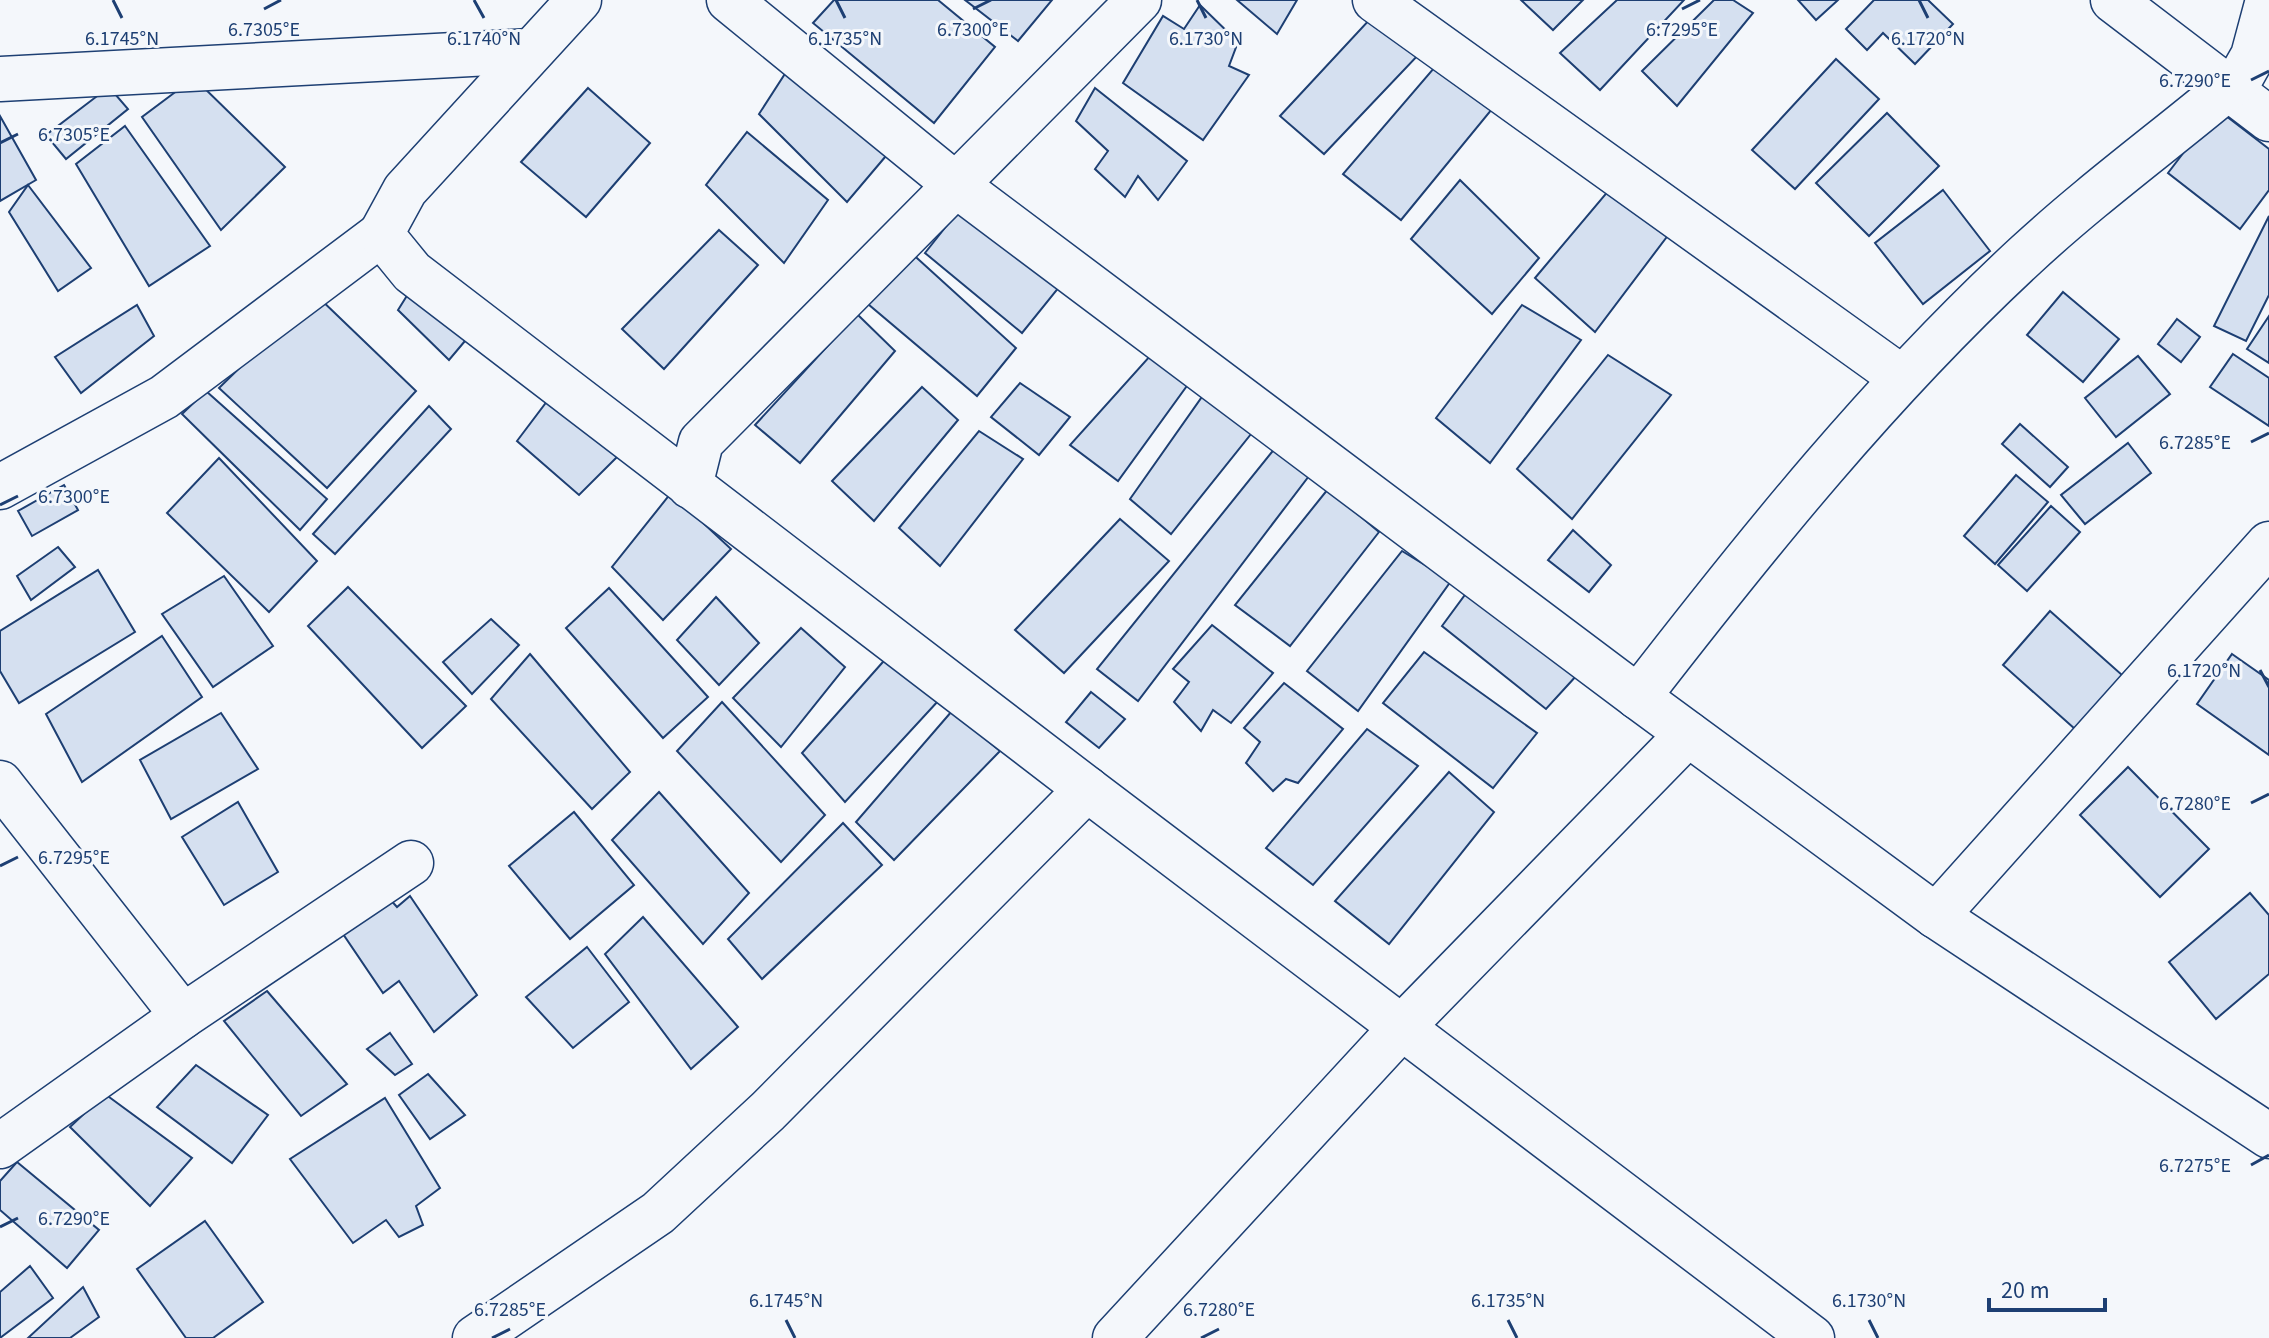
<svg xmlns="http://www.w3.org/2000/svg" width="2269" height="1338" font-family="'Source Sans 3',sans-serif">
  <style>
    .building { fill: #d5e0f0; stroke: #1d3f73; stroke-width: 2 }
    .lines { fill: none; stroke-linecap: round; stroke-linejoin: round }
    .minor-casing { stroke: #1d3f73; stroke-width: 47 }
    .minor { stroke: #f4f7fb; stroke-width: 44 }
    .ticks { fill: none; stroke: #1d3f73; stroke-width: 3 }
    .ticks-label { font-size: 20px; text-anchor: middle; fill: #1d3f73; stroke: #f4f7fb; stroke-width: 6; stroke-linejoin: round; paint-order: stroke }
  </style>
  <rect width="100%" height="100%" fill="#f4f7fb"/>
  <g class="building">
    <polygon points="834,0 938,0 995,47 934,123 813,23"/>
    <polygon points="965,0 1052,0 1018,41"/>
    <polygon points="1237,0 1297,0 1277,34"/>
    <polygon points="1521,0 1583,0 1553,30"/>
    <polygon points="1617,0 1684,0 1600,90 1560,53"/>
    <polygon points="1714,0 1733,0 1753,13 1677,106 1642,71"/>
    <polygon points="1798,0 1838,0 1816,20"/>
    <polygon points="1874,0 1928,0 1953,24 1915,64 1883,33 1867,50 1846,29"/>
    <polygon points="1200,5 1238,42 1229,66 1249,75 1203,140 1123,83 1163,16 1184,29"/>
    <polygon points="1371,18 1422,51 1324,154 1280,116"/>
    <polygon points="1836,59 1879,99 1795,189 1752,150"/>
    <polygon points="1440,61 1497,103 1401,220 1343,174"/>
    <polygon points="790,66 891,150 847,202 759,114"/>
    <polygon points="194,78 285,167 221,230 142,117"/>
    <polygon points="109,87 128,109 66,159 46,135"/>
    <polygon points="588,88 650,143 586,217 521,162"/>
    <polygon points="1095,88 1187,161 1158,200 1138,176 1125,197 1095,169 1108,151 1076,121"/>
    <polygon points="2217,109 2269,149 2269,190 2240,229 2168,173"/>
    <polygon points="1887,113 1939,166 1869,236 1816,183"/>
    <polygon points="0,116 36,180 0,201"/>
    <polygon points="125,126 210,246 149,286 76,164"/>
    <polygon points="747,132 828,200 784,263 706,185"/>
    <polygon points="1460,180 1539,258 1492,314 1411,239"/>
    <polygon points="28,185 91,268 58,291 9,212"/>
    <polygon points="1609,190 1669,234 1595,332 1535,278"/>
    <polygon points="1943,190 1990,251 1923,304 1875,243"/>
    <polygon points="963,205 1060,286 1022,333 925,253"/>
    <polygon points="2269,216 2269,295 2246,341 2214,326"/>
    <polygon points="719,230 758,265 664,369 622,329"/>
    <polygon points="907,249 1016,348 977,396 868,304"/>
    <polygon points="413,286 470,335 449,360 398,310"/>
    <polygon points="2063,292 2119,339 2083,382 2027,335"/>
    <polygon points="315,294 416,391 327,488 219,388"/>
    <polygon points="137,305 154,336 81,393 55,357"/>
    <polygon points="1522,305 1581,340 1490,463 1436,418"/>
    <polygon points="857,314 895,351 800,463 755,425"/>
    <polygon points="2269,316 2269,363 2247,349"/>
    <polygon points="2177,319 2200,337 2181,362 2158,344"/>
    <polygon points="2233,354 2269,378 2269,426 2210,387"/>
    <polygon points="1608,355 1671,395 1572,519 1517,469"/>
    <polygon points="1150,356 1189,383 1118,481 1070,445"/>
    <polygon points="2138,356 2170,394 2116,437 2085,398"/>
    <polygon points="1020,383 1070,417 1039,455 991,417"/>
    <polygon points="922,387 958,420 874,521 832,481"/>
    <polygon points="206,391 327,499 300,530 182,414"/>
    <polygon points="554,392 620,454 579,495 517,441"/>
    <polygon points="1204,394 1255,429 1171,534 1130,499"/>
    <polygon points="429,406 451,429 335,554 313,534"/>
    <polygon points="2020,424 2068,467 2050,487 2002,444"/>
    <polygon points="979,431 1023,459 940,566 899,528"/>
    <polygon points="2128,443 2151,473 2085,524 2061,495"/>
    <polygon points="1276,447 1312,472 1138,701 1097,669"/>
    <polygon points="219,458 317,561 269,612 167,513"/>
    <polygon points="2016,475 2048,502 1995,564 1964,536"/>
    <polygon points="64,485 78,510 32,536 18,511"/>
    <polygon points="1328,489 1379,532 1290,646 1235,605"/>
    <polygon points="671,493 731,549 663,620 612,567"/>
    <polygon points="2051,506 2080,532 2027,591 1998,565"/>
    <polygon points="1120,519 1169,561 1064,673 1015,630"/>
    <polygon points="1573,530 1611,565 1589,592 1548,560"/>
    <polygon points="58,547 75,567 31,600 17,576"/>
    <polygon points="1402,551 1451,581 1358,711 1307,671"/>
    <polygon points="98,570 135,632 19,703 0,671 0,631"/>
    <polygon points="224,576 273,646 213,687 162,614"/>
    <polygon points="348,587 466,706 422,748 308,626"/>
    <polygon points="609,588 708,697 663,738 566,628"/>
    <polygon points="1470,588 1577,675 1546,709 1442,626"/>
    <polygon points="716,597 759,643 719,685 677,640"/>
    <polygon points="2050,611 2131,683 2084,737 2003,665"/>
    <polygon points="491,619 519,645 472,694 443,662"/>
    <polygon points="1212,625 1273,673 1231,723 1213,710 1201,731 1174,702 1189,682 1173,669"/>
    <polygon points="801,628 845,667 781,747 733,698"/>
    <polygon points="162,636 202,697 82,782 46,714"/>
    <polygon points="1424,652 1537,733 1493,788 1383,703"/>
    <polygon points="530,654 630,772 592,809 491,699"/>
    <polygon points="890,654 939,700 845,802 802,753"/>
    <polygon points="2232,654 2269,680 2269,755 2197,704"/>
    <polygon points="1284,683 1343,729 1298,783 1286,779 1273,791 1246,763 1260,742 1244,728"/>
    <polygon points="1091,692 1125,719 1099,748 1066,722"/>
    <polygon points="722,702 825,815 781,862 677,751"/>
    <polygon points="952,711 1000,751 894,860 856,822"/>
    <polygon points="221,713 258,769 171,819 140,760"/>
    <polygon points="1367,729 1418,766 1313,885 1266,848"/>
    <polygon points="2128,767 2209,849 2160,897 2080,815"/>
    <polygon points="1449,772 1494,812 1389,944 1335,901"/>
    <polygon points="659,792 749,893 703,944 612,840"/>
    <polygon points="238,802 278,872 224,905 182,837"/>
    <polygon points="574,812 634,885 570,939 509,866"/>
    <polygon points="843,823 882,865 762,979 728,939"/>
    <polygon points="2250,893 2269,915 2269,974 2216,1019 2169,962"/>
    <polygon points="410,896 477,995 434,1032 399,981 383,993 339,928 388,897 397,907"/>
    <polygon points="643,917 738,1027 691,1069 605,954"/>
    <polygon points="587,947 629,1002 573,1048 526,997"/>
    <polygon points="267,991 347,1084 301,1116 224,1021"/>
    <polygon points="390,1033 412,1064 395,1075 367,1049"/>
    <polygon points="196,1065 268,1115 232,1163 157,1107"/>
    <polygon points="428,1074 465,1115 430,1139 399,1095"/>
    <polygon points="105,1094 192,1158 150,1206 70,1127"/>
    <polygon points="385,1098 440,1188 416,1206 423,1225 399,1237 386,1220 353,1243 290,1159"/>
    <polygon points="17,1162 99,1230 67,1268 0,1210 0,1181"/>
    <polygon points="205,1221 263,1302 213,1338 186,1338 137,1269"/>
    <polygon points="30,1266 53,1298 0,1338 0,1292"/>
    <polygon points="83,1287 99,1317 70,1338 28,1338"/>
  </g>
  <g class="lines">
    <defs>
      <g id="minor">
        <polyline points="729,0 956,185 1638,697 1936,916 2269,1136"/>
        <polyline points="1375,0 1902,378"/>
        <polyline points="2113,0 2269,119"/>
        <polyline points="0,79 530,51"/>
        <polyline points="690,486 701,442 1139,0"/>
        <polyline points="0,487 164,397 381,234"/>
        <path d="M 1638,697 C 1758,542 1881,389 2026,255 C 2094,192 2170,137 2241,77 L 2253,56 L 2268,0"/>
        <polyline points="0,783 183,1016"/>
        <polyline points="1087,789 1812,1338"/>
        <polyline points="1936,916 2269,544"/>
        <polyline points="0,1146 183,1016 411,863"/>
        <polyline points="475,1338 658,1213 768,1111 1087,789 412,272 381,234 405,190 579,0"/>
        <polyline points="1115,1338 1402,1027 1688,734"/>
      </g>
    </defs>
    <use href="#minor" class="minor-casing"/>
    <use href="#minor" class="minor"/>
  </g>
  <path class="ticks" d="M 113,0 L 122,18M 474,0 L 484,18M 836,0 L 845,18M 1197,0 L 1206,18M 1919,0 L 1928,18M 264,9 L 281,0M 973,9 L 991,0M 1682,9 L 1700,0M 2251,80 L 2269,71M 0,143 L 18,134M 2251,442 L 2269,433M 0,505 L 18,496M 2260,670 L 2269,687M 2251,803 L 2269,794M 0,866 L 18,857M 2251,1165 L 2269,1155M 0,1227 L 18,1218M 786,1320 L 795,1338M 1508,1320 L 1517,1338M 1869,1320 L 1878,1338M 492,1338 L 510,1329M 1201,1338 L 1219,1329"/>
  <g class="ticks-label">
    <text x="264" y="36">6.7305°E</text>
    <text x="973" y="36">6.7300°E</text>
    <text x="1682" y="36">6.7295°E</text>
    <text x="122" y="45">6.1745°N</text>
    <text x="484" y="45">6.1740°N</text>
    <text x="845" y="45">6.1735°N</text>
    <text x="1206" y="45">6.1730°N</text>
    <text x="1928" y="45">6.1720°N</text>
    <text x="2195" y="87">6.7290°E</text>
    <text x="74" y="141">6.7305°E</text>
    <text x="2195" y="449">6.7285°E</text>
    <text x="74" y="503">6.7300°E</text>
    <text x="2204" y="677">6.1720°N</text>
    <text x="2195" y="810">6.7280°E</text>
    <text x="74" y="864">6.7295°E</text>
    <text x="2195" y="1172">6.7275°E</text>
    <text x="74" y="1225">6.7290°E</text>
    <text x="786" y="1307">6.1745°N</text>
    <text x="1508" y="1307">6.1735°N</text>
    <text x="1869" y="1307">6.1730°N</text>
    <text x="510" y="1316">6.7285°E</text>
    <text x="1219" y="1316">6.7280°E</text>
  </g>
  <path d="M1989 1298v12h116v-12" fill="none" stroke="#1d3f73" stroke-width="4"/>
  <text x="2001" y="1298" font-size="24" fill="#1d3f73" stroke="#f4f7fb" stroke-width="6" paint-order="stroke">20 m</text>
</svg>
